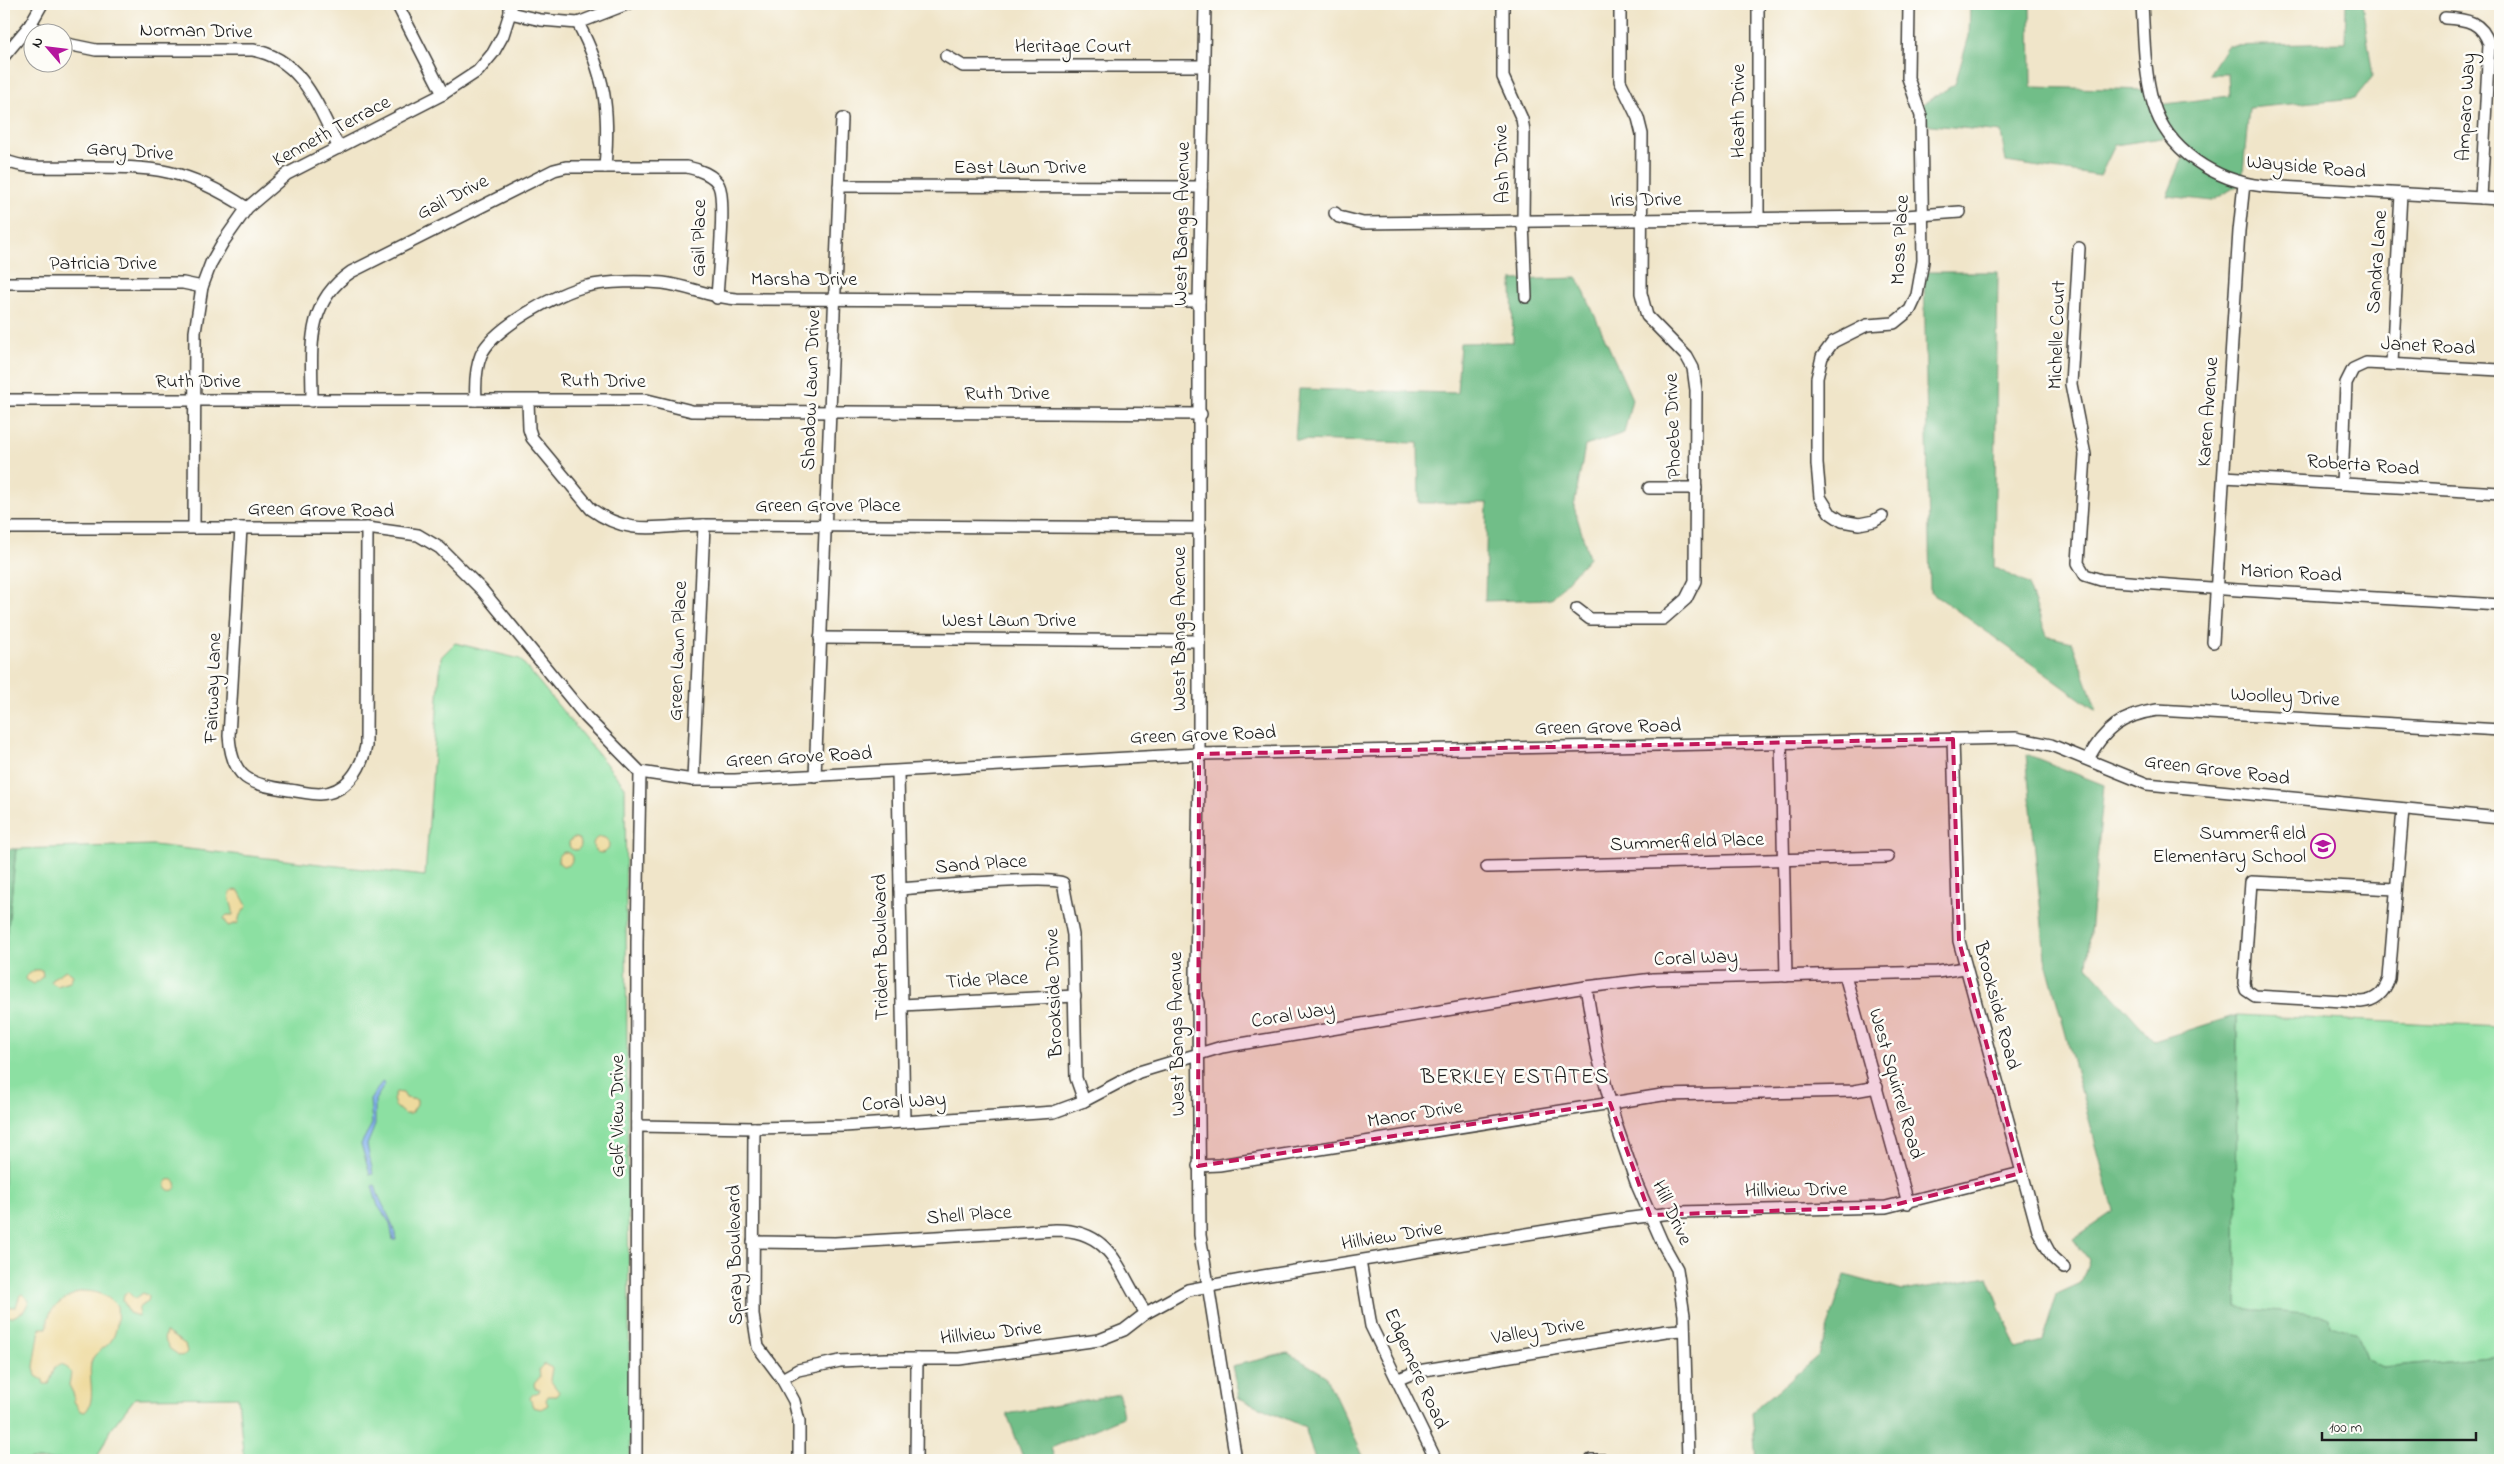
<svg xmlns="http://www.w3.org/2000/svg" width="2504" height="1464" font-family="'Indie Flower',sans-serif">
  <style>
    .green { fill: #8ce0a2; stroke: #547e5f }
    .forest { fill: #71be88; stroke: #466d52 }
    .sand { fill: #eeda9e; stroke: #857b5d }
    .water { fill: #82b3ee; stroke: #4f6885 }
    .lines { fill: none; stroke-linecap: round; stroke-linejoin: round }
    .minor-casing { stroke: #3c3a36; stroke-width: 14 }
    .minor { stroke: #fff; stroke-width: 11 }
    .marked { fill: #c2185b; fill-opacity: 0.2; stroke: #c2185b; stroke-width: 4; stroke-dasharray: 10 6; stroke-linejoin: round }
    .labels { text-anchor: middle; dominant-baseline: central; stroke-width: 5; stroke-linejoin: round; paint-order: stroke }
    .street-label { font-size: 20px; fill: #1c1c1c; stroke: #fdfcf7 }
    .poi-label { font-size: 20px; fill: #1c1c1c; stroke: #fdfcf7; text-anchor: end }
    .neighbourhood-label { font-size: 21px; letter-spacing: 1px; fill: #1c1c1c; stroke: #fdfcf7 }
  </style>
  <rect width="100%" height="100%" fill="#fdfcf7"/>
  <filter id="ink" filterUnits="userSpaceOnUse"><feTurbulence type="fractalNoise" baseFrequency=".02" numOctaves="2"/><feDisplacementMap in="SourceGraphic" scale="10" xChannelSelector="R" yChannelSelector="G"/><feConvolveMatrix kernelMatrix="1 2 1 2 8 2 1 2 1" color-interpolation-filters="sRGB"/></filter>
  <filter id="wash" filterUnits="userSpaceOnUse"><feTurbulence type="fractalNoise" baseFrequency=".0096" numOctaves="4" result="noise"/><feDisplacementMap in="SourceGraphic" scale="20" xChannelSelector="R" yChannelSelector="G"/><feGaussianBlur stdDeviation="1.12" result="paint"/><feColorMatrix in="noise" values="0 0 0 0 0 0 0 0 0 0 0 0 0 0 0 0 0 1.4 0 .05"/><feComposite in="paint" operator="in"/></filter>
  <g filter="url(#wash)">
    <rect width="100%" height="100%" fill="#f0e5c9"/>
    <g class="green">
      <polygon points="455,643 520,659 625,787 630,1460 246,1460 243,1452 238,1397 135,1398 110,1430 96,1460 4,1460 4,967 16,849 153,845 425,876 441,657"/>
      <polygon points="2237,1015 2500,1027 2500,1356 2383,1367 2366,1359 2357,1333 2330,1325 2236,1308"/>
    </g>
    <g class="forest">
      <polygon points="1970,4 2030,4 2031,87 2151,90 2158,105 2229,96 2228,74 2209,74 2227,46 2345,43 2346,4 2362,4 2373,76 2355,98 2249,108 2242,183 2212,201 2167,196 2186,150 2175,136 2115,145 2100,176 2006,162 2001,132 1922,124 1918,107 1955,84 1969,36"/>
      <polygon points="1924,272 1998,272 1994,567 2028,584 2047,636 2072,642 2097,711 1930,591"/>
      <polygon points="1578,278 1632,399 1624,433 1585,446 1574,507 1589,557 1551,599 1485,601 1487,503 1419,503 1418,443 1295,440 1299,389 1457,393 1460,343 1513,342 1512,280"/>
      <polygon points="2026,754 2104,785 2087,966 2154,1041 2237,1015 2236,1308 2329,1316 2330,1325 2357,1333 2366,1359 2383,1367 2500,1356 2500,1460 1756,1460 1752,1412 1819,1355 1845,1275 1903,1291 1988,1277 2017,1349 2042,1342 2057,1294 2081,1283 2089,1260 2073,1239 2114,1211 2045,958"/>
      <polygon points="4,849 16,849 4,967"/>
      <polygon points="1288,1353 1325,1375 1365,1460 1315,1460 1305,1427 1239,1398 1232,1366"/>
      <polygon points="1119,1394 1123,1417 1051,1448 1055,1460 1024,1460 1007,1414"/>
    </g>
    <g class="sand">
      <circle cx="601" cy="845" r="8"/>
      <circle cx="575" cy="844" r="6"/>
      <circle cx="565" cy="859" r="7"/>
      <path d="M 235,890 L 239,891 L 247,906 L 240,915 L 238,923 L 228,926 L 224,918 L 227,915 L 233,915 C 234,906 228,901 230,892 Z"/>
      <polygon points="35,970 42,970 43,976 34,984 25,979 26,976"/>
      <polygon points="66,970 73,975 70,982 57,986 51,982 53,978"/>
      <polygon points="396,1092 403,1093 406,1098 417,1100 417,1105 411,1114 404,1114 395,1106 393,1099"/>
      <circle cx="171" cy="1185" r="5.5"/>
      <path d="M 81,1291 C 97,1291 106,1294 117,1306 C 118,1319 118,1337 106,1346 C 100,1351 93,1354 91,1363 C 88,1378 97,1401 85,1412 L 80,1411 L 74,1401 L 74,1395 L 69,1385 L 71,1373 L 66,1366 L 61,1364 L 55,1367 L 49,1384 L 44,1384 L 43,1380 L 36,1376 L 34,1367 L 40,1328 L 47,1328 C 49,1323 47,1319 49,1316 C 53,1304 70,1296 81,1291 Z"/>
      <polygon points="128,1292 135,1299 143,1293 149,1296 148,1302 139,1307 138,1316 129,1313 123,1300 124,1294"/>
      <polygon points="23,1294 29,1301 24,1311 13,1317 4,1316 4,1307 16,1307 20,1295"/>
      <polygon points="166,1332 185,1344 187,1352 184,1355 180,1356 170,1349 164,1339"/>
      <polygon points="544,1364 552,1368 550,1380 559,1392 556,1396 548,1396 546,1400 548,1405 541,1409 533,1407 530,1398 533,1394 539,1392 540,1389 535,1388 534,1384 540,1377 539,1369"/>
    </g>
    <g class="water">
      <polygon points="382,1082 385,1084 375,1100 375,1125 367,1145 373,1174 370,1175 361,1144 372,1124 370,1100"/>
      <path d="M 375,1185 C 380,1206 394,1219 396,1240 L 393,1240 L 390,1223 L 378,1206 L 372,1186 Z"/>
    </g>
  </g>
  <g filter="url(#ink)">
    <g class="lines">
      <defs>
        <g id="minor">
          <polyline points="397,4 443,94"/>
          <polyline points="1205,4 1199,301 1199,776 1196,975 1196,997 1198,1003 1200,1235 1236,1460"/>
          <polyline points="1503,4 1503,77 1522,119 1524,132 1523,222 1526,297"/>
          <path d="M 2142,4 C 2144,36 2144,71 2153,103 C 2167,151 2216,181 2263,186 L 2500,199"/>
          <polyline points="510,13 541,20 578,23 627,4"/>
          <path d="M 2445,18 C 2467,19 2482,22 2489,44 L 2481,198"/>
          <path d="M 578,23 C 605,75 610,108 605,167"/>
          <polyline points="30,25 43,32"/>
          <path d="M 62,43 L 96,50 L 253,50 C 303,59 318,107 339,148"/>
          <polyline points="4,56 30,25 42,4"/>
          <polyline points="946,56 963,66 1204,66"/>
          <path d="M 4,160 C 26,170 52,167 76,167 C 150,167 182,165 247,208"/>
          <polyline points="839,186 1201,187"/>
          <polyline points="1335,213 1339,217 1363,223 1892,217 1960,212"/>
          <polyline points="1758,219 1758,4"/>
          <polyline points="2079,248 2071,384 2085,455 2078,563 2085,575 2101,580 2238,590 2500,605"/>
          <polyline points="4,283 183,283 202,287"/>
          <polyline points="2392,363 2401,194"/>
          <polyline points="4,400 647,400 692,411 1201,414"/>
          <path d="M 476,400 C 475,385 475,370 481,355 C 493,328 558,292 587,286 C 608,281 641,281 663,283 C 688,286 709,297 737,299 L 1199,301"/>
          <path d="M 312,401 C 312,351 304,304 351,272 L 554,170 L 566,167 L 687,167 C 697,169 715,175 719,186 C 726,202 718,276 717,298"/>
          <path d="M 528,401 L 529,429 L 532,438 L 591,509 C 631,538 660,525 704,525 L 1200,528"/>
          <polyline points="2224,477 2500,493"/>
          <polyline points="2342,484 2346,383 2353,369 2366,363 2500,370"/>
          <polyline points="1649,488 1696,488"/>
          <polyline points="1882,516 1874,521 1859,524 1842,521 1830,513 1820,497 1817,464 1817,378 1822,357 1833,342 1867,325 1894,323 1910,310 1917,295 1923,261 1921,116 1908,78 1909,4"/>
          <polyline points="4,528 367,528 418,535 440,548 482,590 586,717 640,772 693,780 735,780 1199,754 2016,738 2051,745 2147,784 2500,818"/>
          <polyline points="194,528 195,332 202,287 211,263 223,242 247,208 287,174 443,94 478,71 493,53 503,35 510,13 510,4"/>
          <path d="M 241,528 L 229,736 C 232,780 250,784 289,790 C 298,791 309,794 319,794 C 346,793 361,770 366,746 L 367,528"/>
          <polyline points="1577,609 1590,619 1663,619 1686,599 1695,581 1696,390 1693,368 1687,357 1647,316 1641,293 1642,134 1638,118 1620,81 1620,4"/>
          <polyline points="820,638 1198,641"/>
          <polyline points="2213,642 2239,231 2244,184"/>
          <polyline points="1953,739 1959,941 2038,1231 2052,1257 2064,1268"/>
          <polyline points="1781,743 1786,976"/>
          <path d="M 2088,759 C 2104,729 2122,715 2157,710 L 2500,730"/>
          <polyline points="898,772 904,1122"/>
          <polyline points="815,776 842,119"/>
          <polyline points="693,780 704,525"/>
          <polyline points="1487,867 1888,857"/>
          <path d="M 900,889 C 924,887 1051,875 1063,883 L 1073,935 L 1076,1078 L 1084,1101"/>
          <path d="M 2396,889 L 2251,882 L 2244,983 L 2246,990 L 2255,996 L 2361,1002 C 2376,1001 2384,993 2389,979 L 2403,809"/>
          <polyline points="1845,975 1908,1203"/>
          <polyline points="1586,987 1597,1053 1616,1124 1637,1185 1662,1242 1677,1269 1684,1315 1688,1460"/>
          <polyline points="902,1005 1075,996"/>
          <polyline points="637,1126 754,1128 844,1126 1054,1112 1084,1101 1139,1072 1222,1047 1586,987 1653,979 1937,972 1965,968"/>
          <polyline points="754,1128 753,1315 758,1347 782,1379 794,1401 799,1421 799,1460"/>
          <polyline points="1198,1166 1219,1165 1662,1095 1854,1091 1877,1087"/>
          <path d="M 753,1242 L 835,1243 L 1056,1230 C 1114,1230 1118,1273 1146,1313"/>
          <polyline points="1360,1261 1371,1326 1436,1460"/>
          <polyline points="782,1379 798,1370 840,1361 885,1359 959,1359 1099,1340 1124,1330 1146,1313 1188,1290 1263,1276 1608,1221 1679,1212 1886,1207 2021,1173"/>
          <polyline points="1399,1379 1418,1371 1666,1331 1684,1330"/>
          <polyline points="636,1460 637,942 640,772"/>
          <polyline points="916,1460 917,1359"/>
          <polyline points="1591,1460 1622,1460"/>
        </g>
      </defs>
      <use href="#minor" class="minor-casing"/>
      <use href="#minor" class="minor"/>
    </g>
  </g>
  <path class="marked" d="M 1953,739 L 1959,941 L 2021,1173 L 1886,1207 L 1650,1215 L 1610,1103 L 1198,1166 L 1199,754 Z"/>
  <defs>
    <symbol id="school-ring" viewBox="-11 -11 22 22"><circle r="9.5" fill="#fdfcf7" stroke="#b5179e" stroke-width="1.5"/><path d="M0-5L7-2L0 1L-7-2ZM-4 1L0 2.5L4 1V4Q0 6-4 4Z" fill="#b5179e"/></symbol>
  </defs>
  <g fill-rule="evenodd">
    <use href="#school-ring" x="2309" y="832" width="28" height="28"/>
  </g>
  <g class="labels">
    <g class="street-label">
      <text transform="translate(196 32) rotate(1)">Norman Drive</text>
      <text x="1073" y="47">Heritage Court</text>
      <text transform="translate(2467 107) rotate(-87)">Amparo Way</text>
      <text transform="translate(1739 111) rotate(-90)">Heath Drive</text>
      <text transform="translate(332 132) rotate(-28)">Kenneth Terrace</text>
      <text transform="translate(130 152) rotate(4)">Gary Drive</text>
      <text transform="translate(1503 164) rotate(-92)">Ash Drive</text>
      <text x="1020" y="168">East Lawn Drive</text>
      <text transform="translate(2306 168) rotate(5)">Wayside Road</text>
      <text transform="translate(453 198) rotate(-27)">Gail Drive</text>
      <text transform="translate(1646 201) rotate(-1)">Iris Drive</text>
      <text transform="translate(1183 224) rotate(-89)">West Bangs Avenue</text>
      <text transform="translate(700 238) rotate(-89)">Gail Place</text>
      <text transform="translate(1901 240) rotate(-87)">Moss Place</text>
      <text transform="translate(2378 262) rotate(-86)">Sandra Lane</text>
      <text x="103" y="264">Patricia Drive</text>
      <text x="804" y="280">Marsha Drive</text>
      <text transform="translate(2058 335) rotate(-88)">Michelle Court</text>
      <text transform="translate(2428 347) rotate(3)">Janet Road</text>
      <text x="198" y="382">Ruth Drive</text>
      <text transform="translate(603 382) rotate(1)">Ruth Drive</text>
      <text transform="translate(812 390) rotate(-88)">Shadow Lawn Drive</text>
      <text x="1007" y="394">Ruth Drive</text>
      <text transform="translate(2209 412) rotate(-86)">Karen Avenue</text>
      <text transform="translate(1674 426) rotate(-92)">Phoebe Drive</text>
      <text transform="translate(2363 466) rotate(4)">Roberta Road</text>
      <text x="828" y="506">Green Grove Place</text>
      <text transform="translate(321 511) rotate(1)">Green Grove Road</text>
      <text transform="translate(2291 574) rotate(3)">Marion Road</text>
      <text x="1009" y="621">West Lawn Drive</text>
      <text transform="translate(1180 629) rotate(-90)">West Bangs Avenue</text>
      <text transform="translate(679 651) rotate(-88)">Green Lawn Place</text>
      <text transform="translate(214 688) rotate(-88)">Fairway Lane</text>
      <text transform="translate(2285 698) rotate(3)">Woolley Drive</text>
      <text transform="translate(1608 728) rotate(-1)">Green Grove Road</text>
      <text transform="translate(1203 736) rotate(-2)">Green Grove Road</text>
      <text transform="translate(799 758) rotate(-3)">Green Grove Road</text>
      <text transform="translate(2217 771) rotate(7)">Green Grove Road</text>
      <text transform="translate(1687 843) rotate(-2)">Summerfield Place</text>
      <text transform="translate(981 865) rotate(-4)">Sand Place</text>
      <text transform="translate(882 947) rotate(-91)">Trident Boulevard</text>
      <text transform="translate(1696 959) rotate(-2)">Coral Way</text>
      <text transform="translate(987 981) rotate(-3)">Tide Place</text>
      <text transform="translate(1055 993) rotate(-92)">Brookside Drive</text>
      <text transform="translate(1996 1006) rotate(75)">Brookside Road</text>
      <text transform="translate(1293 1016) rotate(-9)">Coral Way</text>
      <text transform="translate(1178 1034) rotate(-91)">West Bangs Avenue</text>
      <text transform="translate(1895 1084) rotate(74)">West Squirrel Road</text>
      <text transform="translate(904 1103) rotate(-4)">Coral Way</text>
      <text transform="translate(1415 1115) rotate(-9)">Manor Drive</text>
      <text transform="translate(618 1116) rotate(-90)">Golf View Drive</text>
      <text transform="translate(1796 1191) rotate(-1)">Hillview Drive</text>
      <text transform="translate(1671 1213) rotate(65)">Hill Drive</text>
      <text transform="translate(969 1216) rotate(-4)">Shell Place</text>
      <text transform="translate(1392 1237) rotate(-9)">Hillview Drive</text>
      <text transform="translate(736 1255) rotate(-91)">Spray Boulevard</text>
      <text transform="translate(1538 1332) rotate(-9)">Valley Drive</text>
      <text transform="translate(991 1334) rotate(-6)">Hillview Drive</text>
      <text transform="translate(1415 1369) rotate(66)">Edgemere Road</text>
    </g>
    <g class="poi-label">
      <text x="2306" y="834">Summerfield<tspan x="2306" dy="23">Elementary School</tspan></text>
    </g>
    <g class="neighbourhood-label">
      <text x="1515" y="1078">BERKLEY ESTATES</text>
    </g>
  </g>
  <rect width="2504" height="1464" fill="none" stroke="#fdfcf7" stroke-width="20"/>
  <g transform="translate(48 48) rotate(298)"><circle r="24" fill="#fdfcf7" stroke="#a3a29f"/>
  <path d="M0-4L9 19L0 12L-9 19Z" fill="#b5179e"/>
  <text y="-8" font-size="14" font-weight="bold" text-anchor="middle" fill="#1c1c1c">N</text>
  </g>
  <path d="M2322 1432v8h154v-8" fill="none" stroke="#1c1c1c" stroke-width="2.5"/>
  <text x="2329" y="1432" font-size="15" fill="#1c1c1c" stroke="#fdfcf7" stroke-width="4" paint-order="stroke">100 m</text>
</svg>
